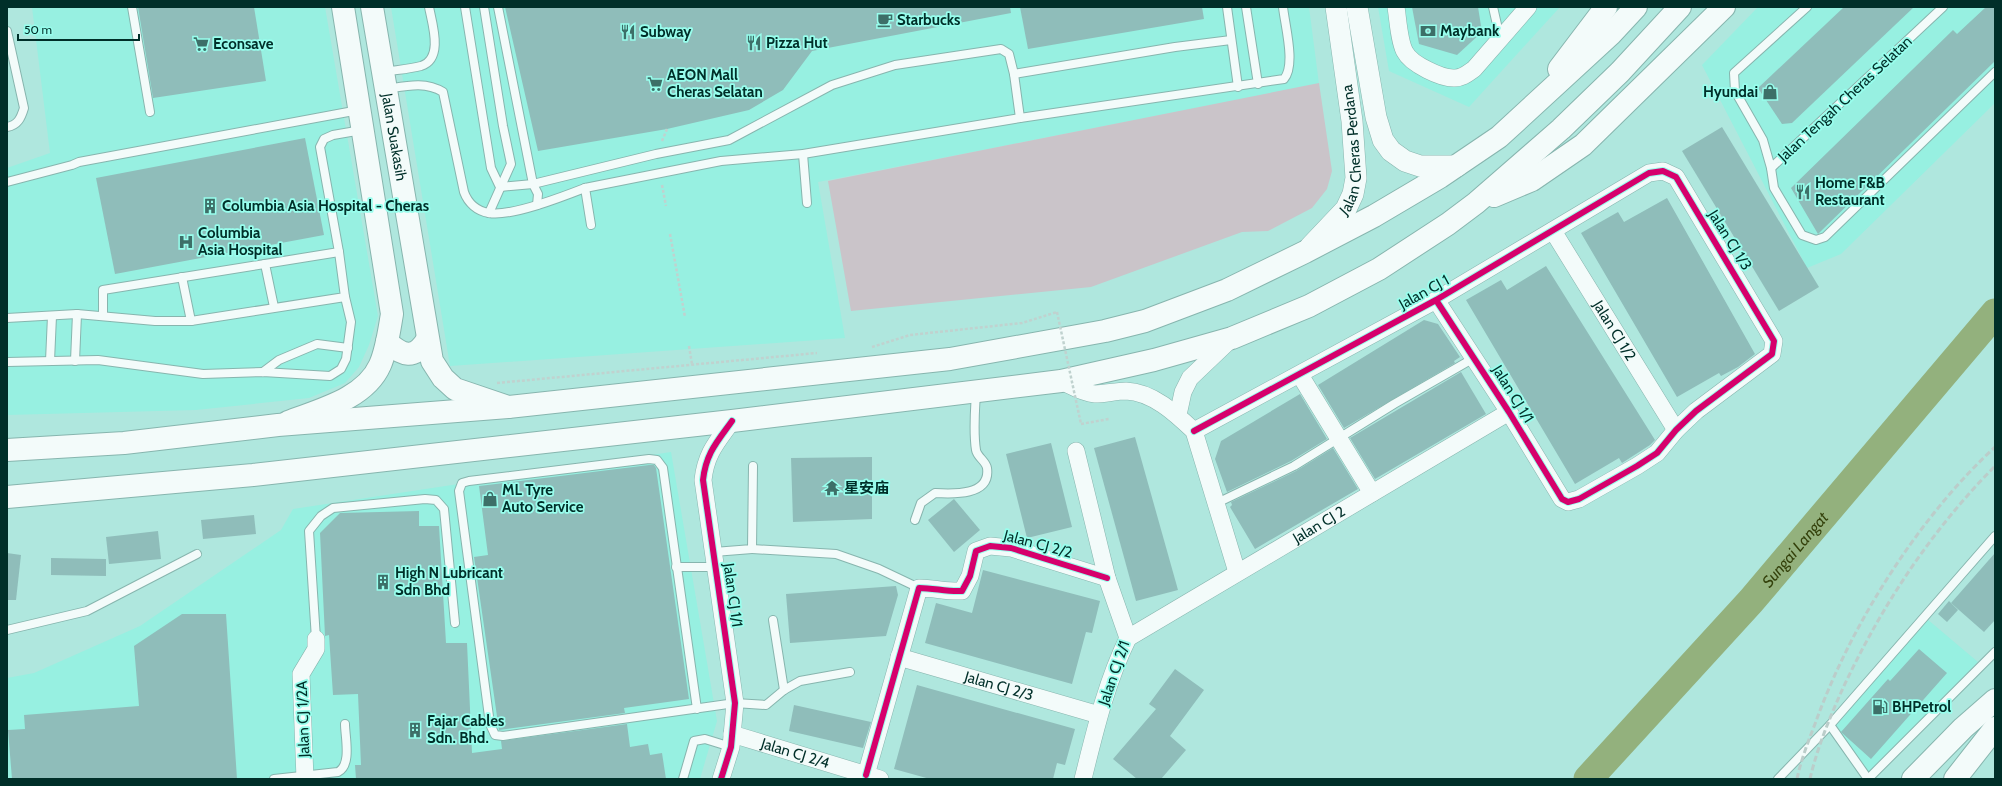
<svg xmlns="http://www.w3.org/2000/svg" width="2002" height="786" font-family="Cabin,'Noto Sans SC',sans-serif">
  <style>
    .built { fill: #97f0e1 }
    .green { fill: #cac4c9 }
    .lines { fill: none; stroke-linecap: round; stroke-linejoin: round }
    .river { stroke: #93b17d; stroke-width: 29 }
    .building { fill: #8fbdba }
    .service-casing { stroke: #87b5ae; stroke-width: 10 }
    .minor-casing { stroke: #87b5ae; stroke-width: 18 }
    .tertiary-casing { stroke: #87b5ae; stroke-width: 22 }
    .secondary-casing { stroke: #87b5ae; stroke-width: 24 }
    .motorway-casing { stroke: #87b5ae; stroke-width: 24 }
    .path { stroke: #c0d2cf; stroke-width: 2.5; stroke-dasharray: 3 2; stroke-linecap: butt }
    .service { stroke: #f3fbfa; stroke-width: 8 }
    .minor { stroke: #f3fbfa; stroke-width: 17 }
    .tertiary { stroke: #f3fbfa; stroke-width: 21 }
    .secondary { stroke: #f3fbfa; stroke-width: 22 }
    .motorway { stroke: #f3fbfa; stroke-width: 22 }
    .rail { stroke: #bbcdca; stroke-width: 3; stroke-dasharray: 6 3; stroke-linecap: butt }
    .path-bridge { stroke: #c0d2cf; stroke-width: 2.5; stroke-dasharray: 3 2; stroke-linecap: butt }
    .cycleway-casing { stroke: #98feed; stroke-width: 8 }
    .cycleway { stroke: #d6006c; stroke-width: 6 }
    .labels { text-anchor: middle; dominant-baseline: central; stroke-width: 3.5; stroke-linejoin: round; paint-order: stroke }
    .poi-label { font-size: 15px; font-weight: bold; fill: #002f29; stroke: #98feed; text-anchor: start }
    .street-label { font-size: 15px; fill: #002f29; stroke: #98feed }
    .water-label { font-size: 16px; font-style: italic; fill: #34410b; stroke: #98feed }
  </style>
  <rect width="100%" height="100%" fill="#afe7de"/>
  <g class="built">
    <polygon points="32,7 325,7 378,316 369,345 359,367 345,383 309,398 196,410 7,415 7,168 50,153"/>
    <polygon points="391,7 1309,7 1319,84 818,182 845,338 450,366"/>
    <polygon points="1378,7 1560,7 1469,107 1389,71"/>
    <polygon points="1758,7 1995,7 1995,103 1841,254 1807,268 1702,65"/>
    <polygon points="671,452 717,721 700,779 7,779 7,678 34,673 140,626 281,530 293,509"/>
    <polygon points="1927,619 1978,662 1869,775 1835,724"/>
  </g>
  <polygon class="green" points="1319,83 1332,171 1327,189 1312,208 1268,231 1242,232 1091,287 851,311 828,181"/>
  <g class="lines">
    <path class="river" id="s1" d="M 1588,779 L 1751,601 L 1995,313"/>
  </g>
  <g class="building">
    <polygon points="138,7 254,7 266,81 153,98"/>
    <polygon points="505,7 1010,7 1011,13 812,51 783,90 749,110 667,129 538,151"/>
    <polygon points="1020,7 1202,7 1204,19 1028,49"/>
    <polygon points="1412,7 1478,7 1482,32 1457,55 1419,44"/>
    <polygon points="1844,7 1914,7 1792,123 1782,124 1758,88"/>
    <polygon points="1986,7 1995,7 1995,61 1818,234 1791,188 1953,30 1957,34"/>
    <polygon points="1722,127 1819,287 1779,311 1682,151"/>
    <polygon points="305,138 324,235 115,274 96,178"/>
    <polygon points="1667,198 1755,354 1738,367 1721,376 1719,373 1677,397 1581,233 1618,212 1624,222"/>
    <polygon points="1546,266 1655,440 1650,445 1622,463 1619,458 1575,484 1466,300 1501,280 1507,290"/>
    <polygon points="1424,320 1438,324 1460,357 1454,361 1455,363 1344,428 1318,385"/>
    <polygon points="1461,372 1486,414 1375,479 1350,438"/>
    <polygon points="1300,394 1327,439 1291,461 1227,492 1215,459 1221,441"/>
    <polygon points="1135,437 1178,590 1136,601 1094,448"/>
    <polygon points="1051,443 1072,527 1027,538 1006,454"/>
    <polygon points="1333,448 1358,489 1255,549 1230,507 1232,505 1231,502 1296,471"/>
    <polygon points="872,457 872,519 793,522 791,458"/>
    <polygon points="649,465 654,465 656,468 689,699 624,708 625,713 499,730 474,557 488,555 479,486"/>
    <polygon points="954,499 980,530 954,552 928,520"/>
    <polygon points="419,511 419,526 439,526 446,643 467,643 472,753 502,749 501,741 627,724 630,747 648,744 650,755 662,753 666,779 356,779 355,765 361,765 358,694 333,695 329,635 325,636 320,533 340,513"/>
    <polygon points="254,515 256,534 203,539 201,520"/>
    <polygon points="158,531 161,559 109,564 106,537"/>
    <polygon points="7,553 21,555 16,600 7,600"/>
    <polygon points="1995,553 1995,620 1984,632 1951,603"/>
    <polygon points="51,558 106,559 106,576 51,575"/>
    <polygon points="983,570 1100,601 1092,633 1086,632 1072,684 925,643 936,603 972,613"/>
    <polygon points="896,586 898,595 886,636 790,643 786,594"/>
    <polygon points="1949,601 1958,610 1947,622 1938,614"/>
    <polygon points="182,614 226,614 237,779 12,779 8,730 25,729 24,715 139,706 134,646"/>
    <polygon points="1919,649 1947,673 1871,759 1841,732 1888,679 1890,681"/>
    <polygon points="1175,669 1204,690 1170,736 1186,750 1161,779 1137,779 1113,759 1156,709 1149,704"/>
    <polygon points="917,685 1075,729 1065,765 1057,763 1053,779 930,779 894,769"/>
    <polygon points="794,705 871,722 863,748 789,731"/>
  </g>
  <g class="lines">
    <defs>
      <g id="service">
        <polyline points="132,7 150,112"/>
        <polyline points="465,7 491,168 500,187 533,184 656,154 729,140 832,85 895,65 1001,49 1009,54 1014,74 1020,118"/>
        <polyline points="484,7 503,126 511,164 489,213"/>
        <polyline points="498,7 533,184 538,194 537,205"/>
        <polyline points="1227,7 1238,87"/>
        <polyline points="1246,7 1258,84"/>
        <polyline points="1493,7 1500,38"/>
        <polyline points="1807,7 1734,73 1735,91 1763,140 1771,168 1943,7"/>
        <path d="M 7,31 L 24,108 C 21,118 18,125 7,127"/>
        <path d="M 384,72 C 396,70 409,69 421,66 C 444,59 432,23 429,7"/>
        <polyline points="1014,74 1175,47 1231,40"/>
        <path d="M 386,89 C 406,86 425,81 443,92 L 464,192 C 468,203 477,211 489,213 C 511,217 562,197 585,188 L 591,225"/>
        <polyline points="803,154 807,203"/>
        <polyline points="1771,168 1774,188 1802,235 1816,240 1825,237 1995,72"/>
        <polyline points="7,182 72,165 79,162 359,110"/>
        <path d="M 585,188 L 721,161 L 803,154 L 1020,118 L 1284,79 C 1296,65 1285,26 1283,7"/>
        <polyline points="265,264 274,307"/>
        <polyline points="182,277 191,321"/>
        <polyline points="103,315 103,290 339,252 320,147 324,139 333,135 362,130"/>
        <polyline points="7,318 77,314 155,321 191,321 345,297 339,252"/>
        <polyline points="50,361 52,316"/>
        <polyline points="75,361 77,314"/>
        <polyline points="7,362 98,360 203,374 263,372 330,376 341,369 346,359 351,322 345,297"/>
        <polyline points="263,372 279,360 317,344 348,348"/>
        <polyline points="1217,503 1294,466 1394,404 1474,358"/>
        <path d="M 915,520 L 921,503 L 935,493 C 953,494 991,496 987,468 C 986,461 977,457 976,450 C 973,431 975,411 976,392"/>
        <polyline points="752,549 836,554 879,569 919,588"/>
        <polyline points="714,552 752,549 753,466"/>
        <polyline points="676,567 716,567"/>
        <polyline points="773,620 784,690"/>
        <polyline points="7,630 87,611 197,554"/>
        <polyline points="316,639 309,531 321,516 333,508 425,499 436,500 444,509 455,623"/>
        <polyline points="697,709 663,468 657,460 649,459 469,481 462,483 459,491 490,724 495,735 503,736 735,703 766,705 784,690 800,681 850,672"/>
        <polyline points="1830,725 1868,779"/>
        <path d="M 274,779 L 338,772 C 352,765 345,737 345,724"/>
        <polyline points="683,779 694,741 705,739 731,747"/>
        <polyline points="1778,779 1830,725 1995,536"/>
        <polyline points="1868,779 1995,652"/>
      </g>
      <g id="minor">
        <path d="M 1396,7 C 1398,19 1399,42 1405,52 C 1411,64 1442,79 1455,78 C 1463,78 1468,73 1474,69 L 1528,7"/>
        <path id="s2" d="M 1553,231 L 1676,430"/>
        <polyline points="1300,375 1372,493"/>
        <path d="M 1061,381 C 1072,386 1082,393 1095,394 C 1105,394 1116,391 1126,391 C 1153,392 1176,414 1194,431 L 1237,572"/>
        <polyline points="1178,415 1183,392 1190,378 1231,339"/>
        <polyline points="1194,431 1436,300 1649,173 1663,171 1676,177 1774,341 1772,354 1696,411 1676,430 1657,453 1637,466 1579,499 1568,502 1562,499 1509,412 1436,300"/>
        <path d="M 1076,451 L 1107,578 L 1128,638 C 1106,683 1095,731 1083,779"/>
        <path id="s3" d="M 1128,638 L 1509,412"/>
        <path id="s4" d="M 899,657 L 1099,715"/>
        <path id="s5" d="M 732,734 L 880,779"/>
        <path d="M 866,775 L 919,588 C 934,588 947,592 962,591 L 970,576 L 976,551 L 990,546 L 1011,548 L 1107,578"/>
        <polyline points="305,779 301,674 316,649 316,639"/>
        <path d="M 721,779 L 731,747 L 735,703 L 703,480 C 706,453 717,442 732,421"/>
      </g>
      <g id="tertiary">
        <polyline points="1357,7 1376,117 1383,140 1391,151 1405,161 1420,166 1457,166"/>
        <path id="s6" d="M 1310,247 L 1346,209 L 1353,194 L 1356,178 L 1352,121 L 1336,7"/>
      </g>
      <g id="secondary">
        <path id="s7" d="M 372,7 L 432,361 L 443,378 L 455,389 L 508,407"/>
        <path d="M 387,342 C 403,356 414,360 427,340"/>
        <path d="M 288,422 C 319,410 365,399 380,365 C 387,349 389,331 392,314 L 343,7"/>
      </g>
      <g id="motorway">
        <polyline points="1559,69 1606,7"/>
        <polyline points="1494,196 1532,180 1583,145 1724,7"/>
        <polyline points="7,450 124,443 278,425 508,407 950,359 1105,331 1145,321 1227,290 1305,252 1374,216 1440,177 1499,137 1610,35 1636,7"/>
        <polyline points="7,497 253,475 732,421 1061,381 1154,360 1232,338 1309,306 1379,269 1448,224 1476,203 1561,129 1620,72 1680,7"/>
        <polyline points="1913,779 1963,728 1995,700"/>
        <polyline points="1955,779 1995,728"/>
      </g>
    </defs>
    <use href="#service" class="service-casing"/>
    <use href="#minor" class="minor-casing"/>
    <use href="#tertiary" class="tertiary-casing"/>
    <use href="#secondary" class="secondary-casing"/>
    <use href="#motorway" class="motorway-casing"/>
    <g class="path">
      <polyline points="662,141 667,129"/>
      <polyline points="662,185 666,206"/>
      <polyline points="670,234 685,317"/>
      <polyline points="689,346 692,364"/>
      <polyline points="872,347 910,335 1022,323 1057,312"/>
      <polyline points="497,383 817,353"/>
      <polyline points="1081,424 1109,419"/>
    </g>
    <use href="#service" class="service"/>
    <use href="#minor" class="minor"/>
    <use href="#tertiary" class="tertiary"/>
    <use href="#secondary" class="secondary"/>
    <use href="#motorway" class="motorway"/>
    <g class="rail">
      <path d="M 1797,779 C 1801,760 1808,742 1815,724 C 1850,626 1918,518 1995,447"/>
      <path d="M 1810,779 C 1817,748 1830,717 1843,688 C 1882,605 1931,531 1995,466"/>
    </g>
    <polyline class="path-bridge" points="1057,312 1081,424"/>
    <defs>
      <g id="cycleway">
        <polyline points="1194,431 1436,300 1649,173 1663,171 1676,177 1774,341 1772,354 1696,411 1676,430 1657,453 1637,466 1579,499 1568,502 1562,499 1509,412 1436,300"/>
        <path d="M 866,775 L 919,588 C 934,588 947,592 962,591 L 970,576 L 976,551 L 990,546 L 1011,548 L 1107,578"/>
        <path d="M 721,779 L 731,747 L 735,703 L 703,480 C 706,453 717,442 732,421"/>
      </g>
    </defs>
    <use href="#cycleway" class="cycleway-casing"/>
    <use href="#cycleway" class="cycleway"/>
  </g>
  <defs>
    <symbol id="cafe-bare" viewBox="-9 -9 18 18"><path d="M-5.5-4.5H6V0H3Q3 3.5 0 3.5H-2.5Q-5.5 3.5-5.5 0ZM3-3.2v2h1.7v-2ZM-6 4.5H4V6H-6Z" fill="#3d6f68" stroke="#98feed" stroke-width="2.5" paint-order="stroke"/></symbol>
    <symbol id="bank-bare" viewBox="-9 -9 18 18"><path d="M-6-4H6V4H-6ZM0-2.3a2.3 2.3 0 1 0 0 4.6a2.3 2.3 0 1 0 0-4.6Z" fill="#3d6f68" stroke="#98feed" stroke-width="2.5" paint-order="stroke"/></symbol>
    <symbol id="restaurant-bare" viewBox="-9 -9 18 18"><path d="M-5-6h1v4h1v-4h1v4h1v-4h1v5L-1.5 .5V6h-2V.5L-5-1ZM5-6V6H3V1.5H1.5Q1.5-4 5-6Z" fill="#3d6f68" stroke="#98feed" stroke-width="2.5" paint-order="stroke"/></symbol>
    <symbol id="supermarket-bare" viewBox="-9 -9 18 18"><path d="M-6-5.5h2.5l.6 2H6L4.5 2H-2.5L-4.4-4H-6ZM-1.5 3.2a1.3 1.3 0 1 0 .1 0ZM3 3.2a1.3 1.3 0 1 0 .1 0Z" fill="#3d6f68" stroke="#98feed" stroke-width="2.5" paint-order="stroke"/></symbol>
    <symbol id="shop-bare" viewBox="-9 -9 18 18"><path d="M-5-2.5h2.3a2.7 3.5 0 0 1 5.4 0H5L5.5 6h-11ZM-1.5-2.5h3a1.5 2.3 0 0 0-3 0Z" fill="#3d6f68" stroke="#98feed" stroke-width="2.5" paint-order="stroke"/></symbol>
    <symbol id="building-bare" viewBox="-9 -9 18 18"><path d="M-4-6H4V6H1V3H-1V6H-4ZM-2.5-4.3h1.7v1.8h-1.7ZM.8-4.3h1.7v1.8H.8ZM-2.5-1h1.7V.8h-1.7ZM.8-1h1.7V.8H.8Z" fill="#3d6f68" stroke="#98feed" stroke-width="2.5" paint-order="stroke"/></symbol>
    <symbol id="hospital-bare" viewBox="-9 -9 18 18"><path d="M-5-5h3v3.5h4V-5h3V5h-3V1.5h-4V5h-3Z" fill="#3d6f68" stroke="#98feed" stroke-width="2.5" paint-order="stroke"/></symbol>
    <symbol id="temple-bare" viewBox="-9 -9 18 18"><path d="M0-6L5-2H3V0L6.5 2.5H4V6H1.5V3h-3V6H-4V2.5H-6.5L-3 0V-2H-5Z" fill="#3d6f68" stroke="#98feed" stroke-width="2.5" paint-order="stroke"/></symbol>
    <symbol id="fuel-bare" viewBox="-9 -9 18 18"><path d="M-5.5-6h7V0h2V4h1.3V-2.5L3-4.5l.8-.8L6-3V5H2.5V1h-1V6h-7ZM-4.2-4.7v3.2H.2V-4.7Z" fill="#3d6f68" stroke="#98feed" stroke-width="2.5" paint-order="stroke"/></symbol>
  </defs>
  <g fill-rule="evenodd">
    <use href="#cafe-bare" x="874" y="9" width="22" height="22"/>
    <use href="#bank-bare" x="1417" y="20" width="22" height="22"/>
    <use href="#restaurant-bare" x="617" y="21" width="22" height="22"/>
    <use href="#restaurant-bare" x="743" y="32" width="22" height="22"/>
    <use href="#supermarket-bare" x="190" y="33" width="22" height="22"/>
    <use href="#supermarket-bare" x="644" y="73" width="22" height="22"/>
    <use href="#shop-bare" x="1759" y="81" width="22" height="22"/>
    <use href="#restaurant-bare" x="1792" y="181" width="22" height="22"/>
    <use href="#building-bare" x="199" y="195" width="22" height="22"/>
    <use href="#hospital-bare" x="175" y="231" width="22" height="22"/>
    <use href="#temple-bare" x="821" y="477" width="22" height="22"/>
    <use href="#shop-bare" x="479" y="488" width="22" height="22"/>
    <use href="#building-bare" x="372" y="571" width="22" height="22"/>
    <use href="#fuel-bare" x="1869" y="696" width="22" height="22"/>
    <use href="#building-bare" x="404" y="719" width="22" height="22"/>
  </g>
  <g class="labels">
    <g class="poi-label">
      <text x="897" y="20">Starbucks</text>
      <text x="1440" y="31">Maybank</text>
      <text x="640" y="32">Subway</text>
      <text x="766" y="43">Pizza Hut</text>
      <text x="213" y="44">Econsave</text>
      <text x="667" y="75">AEON Mall<tspan x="667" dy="17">Cheras Selatan</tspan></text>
      <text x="1758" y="92" text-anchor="end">Hyundai</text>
      <text x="1815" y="183">Home F&amp;B<tspan x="1815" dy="17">Restaurant</tspan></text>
      <text x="222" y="206">Columbia Asia Hospital - Cheras</text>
      <text x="198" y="233">Columbia<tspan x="198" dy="17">Asia Hospital</tspan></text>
      <text x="844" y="488">星安庙</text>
      <text x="502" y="490">ML Tyre<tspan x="502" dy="17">Auto Service</tspan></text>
      <text x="395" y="573">High N Lubricant<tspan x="395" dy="17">Sdn Bhd</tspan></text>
      <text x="1892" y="707">BHPetrol</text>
      <text x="427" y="721">Fajar Cables<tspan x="427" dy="17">Sdn. Bhd.</tspan></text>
    </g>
    <g class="street-label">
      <text transform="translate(1845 99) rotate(-43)">Jalan Tengah Cheras Selatan</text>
      <text stroke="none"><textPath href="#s7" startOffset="132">Jalan Suakasih</textPath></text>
      <text stroke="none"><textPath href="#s6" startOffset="113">Jalan Cheras Perdana</textPath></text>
      <text transform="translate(1730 240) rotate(58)">Jalan CJ 1/3</text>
      <text transform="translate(1424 292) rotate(-29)">Jalan CJ 1</text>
      <text stroke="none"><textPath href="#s2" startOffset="117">Jalan CJ 1/2</textPath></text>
      <text transform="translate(1513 394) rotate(58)">Jalan CJ 1/1</text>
      <text stroke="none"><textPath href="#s3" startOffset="222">Jalan CJ 2</textPath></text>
      <text transform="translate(1038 544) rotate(15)">Jalan CJ 2/2</text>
      <text transform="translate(733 595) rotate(82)">Jalan CJ 1/1</text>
      <text transform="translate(1114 673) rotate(-71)">Jalan CJ 2/1</text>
      <text stroke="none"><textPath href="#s4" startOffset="104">Jalan CJ 2/3</textPath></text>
      <text transform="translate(303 719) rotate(-92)">Jalan CJ 1/2A</text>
      <text stroke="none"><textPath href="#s5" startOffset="66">Jalan CJ 2/4</textPath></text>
    </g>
    <g class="water-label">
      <text stroke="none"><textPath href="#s1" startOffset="309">Sungai Langat</textPath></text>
    </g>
  </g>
  <rect width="2002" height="786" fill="none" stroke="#002f29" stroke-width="16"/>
  <path d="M18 34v6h121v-6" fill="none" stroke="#002f29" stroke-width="2"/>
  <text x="24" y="34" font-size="12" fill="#002f29" stroke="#98feed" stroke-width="3" paint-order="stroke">50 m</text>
</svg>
